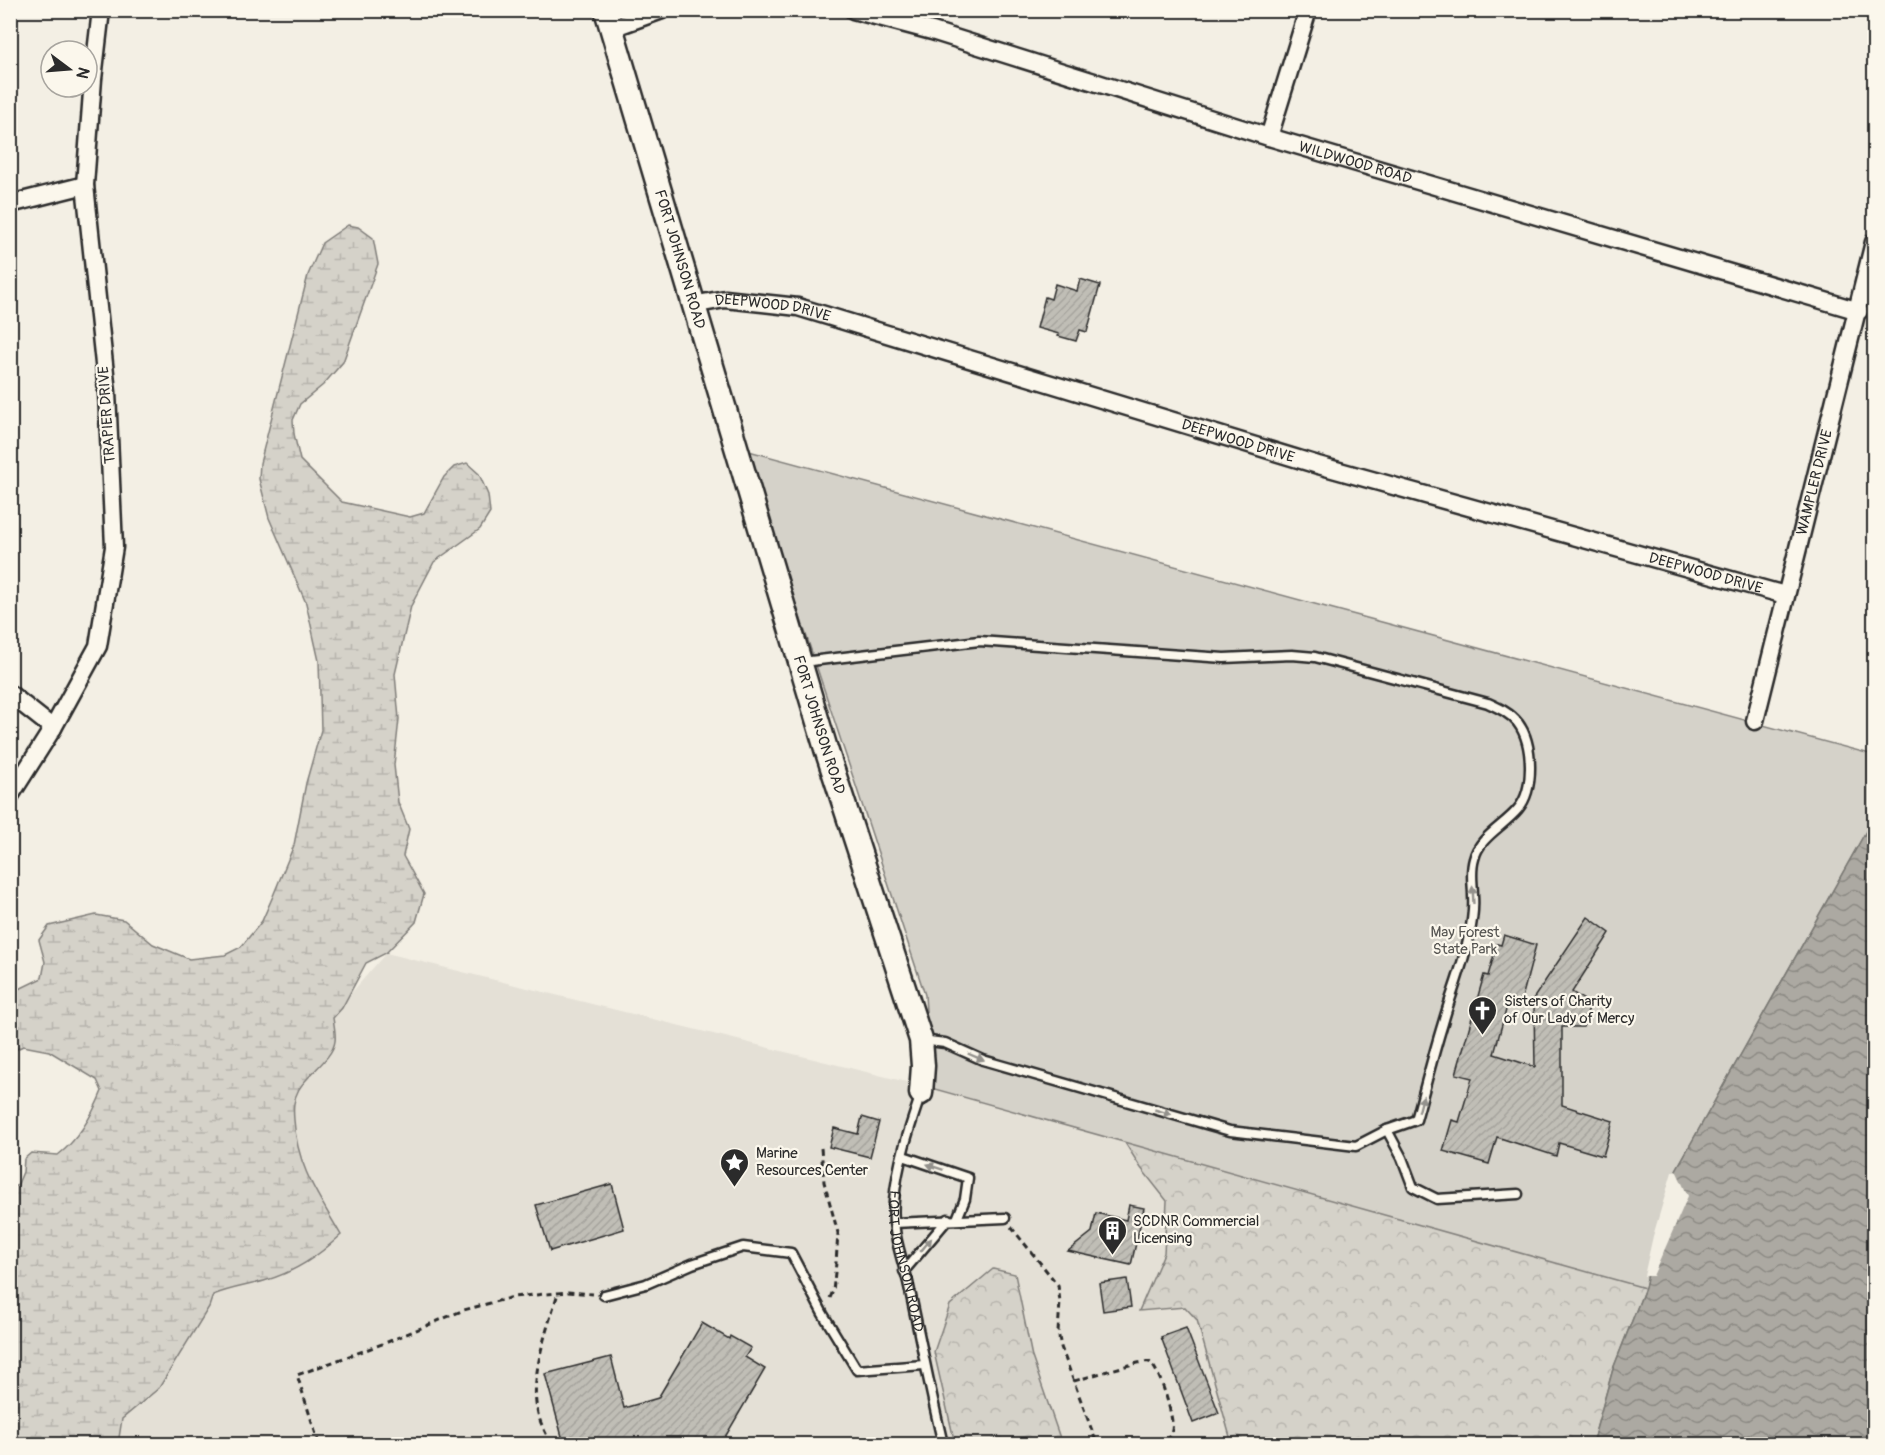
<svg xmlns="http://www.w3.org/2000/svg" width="1885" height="1455" font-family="Pangolin,sans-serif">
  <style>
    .built { fill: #e4e0d6 }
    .forest { fill: url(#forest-crowns); stroke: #807e7a; stroke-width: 1.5 }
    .wetland { fill: url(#wetland-marsh); stroke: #807e7a; stroke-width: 1.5 }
    .park { fill: #d5d2c9; stroke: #807e7a; stroke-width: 1.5 }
    .water { fill: url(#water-waves); stroke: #787772; stroke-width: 1.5 }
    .pier { fill: #f3efe4 }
    .building { fill: url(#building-hatch); stroke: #2b2b2b; stroke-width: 1.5 }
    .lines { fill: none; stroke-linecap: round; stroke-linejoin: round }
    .lane-casing { stroke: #2b2b2b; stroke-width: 13 }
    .street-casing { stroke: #2b2b2b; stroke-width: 21 }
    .secondary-casing { stroke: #2b2b2b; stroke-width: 27 }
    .path { stroke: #2b2b2b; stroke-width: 3; stroke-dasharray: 6 4.5; stroke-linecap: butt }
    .lane { stroke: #fbf7ec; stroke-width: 8 }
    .street { stroke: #fbf7ec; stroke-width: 16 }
    .secondary { stroke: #fbf7ec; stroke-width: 22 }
    .oneway { fill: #93918c }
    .labels { text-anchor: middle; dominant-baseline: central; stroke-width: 4.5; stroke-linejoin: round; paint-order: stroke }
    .street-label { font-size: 15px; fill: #2b2b2b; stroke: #fbf7ec }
    .park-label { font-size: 15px; fill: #565552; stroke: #fbf7ec }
    .poi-label { font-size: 15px; fill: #2b2b2b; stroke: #fbf7ec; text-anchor: start }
  </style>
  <defs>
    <pattern id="forest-crowns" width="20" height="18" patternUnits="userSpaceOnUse" patternTransform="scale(1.5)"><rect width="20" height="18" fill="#d5d2c9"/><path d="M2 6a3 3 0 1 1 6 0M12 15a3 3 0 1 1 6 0" fill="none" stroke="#b7b4ad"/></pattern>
    <pattern id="wetland-marsh" width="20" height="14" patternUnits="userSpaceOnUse" patternTransform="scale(1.5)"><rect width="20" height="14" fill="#d5d2c9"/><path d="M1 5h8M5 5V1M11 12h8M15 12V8" fill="none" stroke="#b7b4ad"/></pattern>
    <pattern id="water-waves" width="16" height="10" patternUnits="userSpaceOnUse" patternTransform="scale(1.5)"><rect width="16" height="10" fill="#aca9a2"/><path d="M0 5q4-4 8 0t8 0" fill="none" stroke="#8c8a84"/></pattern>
    <pattern id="building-hatch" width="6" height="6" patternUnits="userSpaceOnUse" patternTransform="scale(1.5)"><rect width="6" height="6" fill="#c0beb6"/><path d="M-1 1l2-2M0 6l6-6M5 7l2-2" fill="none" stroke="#a5a39d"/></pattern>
  </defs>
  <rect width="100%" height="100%" fill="#f3efe4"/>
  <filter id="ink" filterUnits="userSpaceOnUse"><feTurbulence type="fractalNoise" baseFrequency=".0167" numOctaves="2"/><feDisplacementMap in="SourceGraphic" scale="12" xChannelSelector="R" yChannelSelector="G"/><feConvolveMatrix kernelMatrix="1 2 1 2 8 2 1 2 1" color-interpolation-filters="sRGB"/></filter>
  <g filter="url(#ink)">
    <polygon class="built" points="386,953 931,1088 1645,1288 1613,1369 1592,1444 11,1444 11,1385"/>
    <g class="forest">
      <polygon points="1115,1127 1555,1240 1645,1288 1613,1369 1592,1444 1232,1444 1197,1320 1185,1307 1139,1311 1164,1253 1167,1201 1141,1168"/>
      <polygon points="993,1269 1015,1274 1032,1357 1062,1444 955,1444 934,1352 950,1305"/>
    </g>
    <path class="wetland" d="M 348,225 L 358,227 L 373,238 L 378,264 L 343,362 L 323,385 L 300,404 L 293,420 L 294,434 L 300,460 L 342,502 L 410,517 L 424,513 L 444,477 L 454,467 L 467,463 L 479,474 L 488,495 L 490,513 L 480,529 L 434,562 L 411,606 L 395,674 L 399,719 L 394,765 L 398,802 L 409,829 L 403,856 L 424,894 L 416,922 L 386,953 L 366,963 L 342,1008 L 333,1018 C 334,1025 336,1034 335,1041 C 333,1058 308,1074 299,1089 C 293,1100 293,1108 294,1120 C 297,1167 318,1195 341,1235 C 317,1257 295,1272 264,1281 C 246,1286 230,1288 213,1295 L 209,1307 L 159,1388 L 122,1419 L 118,1444 L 11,1444 L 11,1186 L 17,1186 L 23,1172 L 24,1159 L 31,1153 L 58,1155 C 79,1139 92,1116 102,1091 L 97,1080 L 49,1051 L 23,1046 L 11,1052 L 11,993 L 42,978 L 45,962 L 39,940 L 49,926 L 96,915 L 124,920 L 153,944 L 189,959 L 225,955 L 241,947 L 262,921 L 273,896 L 294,845 L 306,783 L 321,730 L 319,661 L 306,603 L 269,518 L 259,479 L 260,463 L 308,275 L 322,243 Z"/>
    <polygon class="park" points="745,450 1874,755 1874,817 1676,1170 1656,1237 1645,1288 931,1088 925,995"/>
    <polygon class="water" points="1874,817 1874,1444 1592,1444 1613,1369 1645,1288 1656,1237 1676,1170"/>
    <polygon class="pier" points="1676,1170 1688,1196 1653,1276 1644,1276 1653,1236 1672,1172"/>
    <g class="building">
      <polygon points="1080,279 1100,285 1087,332 1080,330 1076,341 1058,336 1059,334 1037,328 1045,297 1051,299 1055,284 1077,291"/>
      <polygon points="1588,917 1610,933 1572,992 1590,1004 1583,1027 1562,1027 1562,1105 1613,1121 1603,1156 1559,1143 1556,1156 1497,1137 1489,1164 1443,1151 1452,1120 1459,1122 1472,1078 1456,1074 1484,975 1488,976 1497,944 1501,945 1504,935 1536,945 1521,1002 1509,999 1494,1054 1535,1067 1534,1006 1529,1005"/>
      <polygon points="862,1117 879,1122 870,1157 829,1147 834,1128 858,1134"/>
      <polygon points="612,1184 624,1229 550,1251 536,1205"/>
      <polygon points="1129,1205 1144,1208 1131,1265 1068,1251 1092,1232 1096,1213 1126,1220"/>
      <polygon points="1127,1279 1131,1307 1103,1311 1099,1283"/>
      <polygon points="702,1323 729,1339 730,1336 751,1348 745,1357 765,1369 721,1444 564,1444 545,1374 611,1357 624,1408 658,1398"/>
      <polygon points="1186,1328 1219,1413 1193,1423 1161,1337"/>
    </g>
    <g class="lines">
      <defs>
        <g id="lane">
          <path d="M 802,662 L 979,641 L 1224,658 L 1292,655 L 1315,657 L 1488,703 C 1499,708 1510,713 1518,723 C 1533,743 1535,789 1518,809 C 1504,826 1479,837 1474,859 C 1470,872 1473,883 1473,896 C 1474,909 1472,923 1469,936 C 1463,966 1451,994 1443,1023 C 1433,1055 1425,1088 1416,1120 L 1387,1130 L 1356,1146 L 1230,1131 L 983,1060 L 945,1043 L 921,1040"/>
          <path id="s1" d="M 921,1094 C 909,1129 897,1165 894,1201 C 891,1230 901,1255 908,1282 C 920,1336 930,1391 943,1444"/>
          <polyline points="1387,1130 1402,1158 1413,1187 1437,1199 1518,1194"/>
          <polyline points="903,1156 968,1178 965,1199 957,1219"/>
          <polyline points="894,1223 1005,1218"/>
          <polyline points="904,1271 948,1219"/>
          <polyline points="604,1295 646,1284 692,1264 743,1247 791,1253 823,1314 857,1370 924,1365"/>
        </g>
        <g id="street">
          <path id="s2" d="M 853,10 L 932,31 L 1269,137 L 1859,311"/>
          <polyline points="612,28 662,10"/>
          <polyline points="1269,137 1308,10"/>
          <polyline points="10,204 85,185"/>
          <path id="s3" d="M 692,305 L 725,299 L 798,307 L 1318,465 L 1785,595"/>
          <polyline points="10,694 53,728"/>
          <path id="s4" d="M 1755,721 L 1874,242"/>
          <polyline points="10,796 53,728 98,646 114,547 107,392 85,185 93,79 101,10"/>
        </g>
        <g id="secondary">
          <path id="s5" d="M 606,10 L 826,749 L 921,1040 L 923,1066 L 921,1093"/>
        </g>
      </defs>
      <use href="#lane" class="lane-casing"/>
      <use href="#street" class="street-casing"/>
      <use href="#secondary" class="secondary-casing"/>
      <g class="path">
        <polyline points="821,1148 824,1182 838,1233 836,1263 833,1291 830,1298"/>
        <polyline points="1011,1227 1058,1285 1060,1302 1058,1332 1061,1347 1097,1444"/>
        <path d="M 1074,1381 C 1086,1378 1143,1359 1149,1362 C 1159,1366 1175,1420 1172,1430 C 1170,1439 1164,1441 1156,1444"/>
        <polyline points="319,1444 297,1375 385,1343 464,1310 513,1297 568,1292 593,1294"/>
        <path d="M 551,1444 C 546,1433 539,1422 537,1409 C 530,1375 548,1326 558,1293"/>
      </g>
      <use href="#lane" class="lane"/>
      <use href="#street" class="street"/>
      <use href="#secondary" class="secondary"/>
    </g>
    <defs><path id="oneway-solid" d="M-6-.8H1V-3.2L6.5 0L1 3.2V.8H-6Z" transform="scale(1.5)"/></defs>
    <g class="oneway">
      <use href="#oneway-solid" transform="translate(1473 895) rotate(-93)"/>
      <use href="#oneway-solid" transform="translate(976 1057) rotate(23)"/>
      <use href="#oneway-solid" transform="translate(1421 1104) rotate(-75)"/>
      <use href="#oneway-solid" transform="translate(1163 1112) rotate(16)"/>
      <use href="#oneway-solid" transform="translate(935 1167) rotate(-161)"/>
      <use href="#oneway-solid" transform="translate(926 1245) rotate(-50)"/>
    </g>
  </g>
  <defs>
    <symbol id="church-pin" viewBox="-11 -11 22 30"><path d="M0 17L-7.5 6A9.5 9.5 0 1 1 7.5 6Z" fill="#2b2b2b" stroke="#fbf7ec"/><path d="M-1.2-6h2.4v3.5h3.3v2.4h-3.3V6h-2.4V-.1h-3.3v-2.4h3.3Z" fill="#fff"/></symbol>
    <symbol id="sight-pin" viewBox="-11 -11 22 30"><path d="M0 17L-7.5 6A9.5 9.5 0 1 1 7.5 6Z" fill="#2b2b2b" stroke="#fbf7ec"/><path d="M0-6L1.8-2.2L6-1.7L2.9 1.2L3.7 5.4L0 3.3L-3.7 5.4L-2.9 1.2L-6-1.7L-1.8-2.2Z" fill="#fff"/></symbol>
    <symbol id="building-pin" viewBox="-11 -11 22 30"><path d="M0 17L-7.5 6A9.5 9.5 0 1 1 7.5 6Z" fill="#2b2b2b" stroke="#fbf7ec"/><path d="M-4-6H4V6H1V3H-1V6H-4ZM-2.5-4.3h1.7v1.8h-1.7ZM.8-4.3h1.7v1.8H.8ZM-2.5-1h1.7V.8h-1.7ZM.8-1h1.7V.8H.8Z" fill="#fff"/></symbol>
  </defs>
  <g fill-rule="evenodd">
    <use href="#church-pin" x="1466" y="994" width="33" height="45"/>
    <use href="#sight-pin" x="718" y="1146" width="33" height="45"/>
    <use href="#building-pin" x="1096" y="1214" width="33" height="45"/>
  </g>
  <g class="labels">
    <g class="street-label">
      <text stroke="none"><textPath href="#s2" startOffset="525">WILDWOOD ROAD</textPath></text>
      <text stroke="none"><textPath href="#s5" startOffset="260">FORT JOHNSON ROAD</textPath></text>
      <text stroke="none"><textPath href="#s3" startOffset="82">DEEPWOOD DRIVE</textPath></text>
      <text transform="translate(107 415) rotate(-94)">TRAPIER DRIVE</text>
      <text stroke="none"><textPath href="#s3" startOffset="567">DEEPWOOD DRIVE</textPath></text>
      <text stroke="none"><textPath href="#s4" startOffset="246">WAMPLER DRIVE</textPath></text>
      <text stroke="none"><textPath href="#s3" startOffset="1053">DEEPWOOD DRIVE</textPath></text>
      <text stroke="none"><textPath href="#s5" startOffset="746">FORT JOHNSON ROAD</textPath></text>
      <text stroke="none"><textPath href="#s1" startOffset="172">FORT JOHNSON ROAD</textPath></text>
    </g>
    <g class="park-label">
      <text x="1465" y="932">May Forest<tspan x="1465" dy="17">State Park</tspan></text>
    </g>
    <g class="poi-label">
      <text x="1504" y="1001">Sisters of Charity<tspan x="1504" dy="17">of Our Lady of Mercy</tspan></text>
      <text x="756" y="1153">Marine<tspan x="756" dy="17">Resources Center</tspan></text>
      <text x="1133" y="1221">SCDNR Commercial<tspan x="1133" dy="17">Licensing</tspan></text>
    </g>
  </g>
  <rect width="1885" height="1455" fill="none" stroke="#fbf7ec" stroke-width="36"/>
  <rect x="18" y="18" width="1849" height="1419" fill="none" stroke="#2b2b2b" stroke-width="2" filter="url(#ink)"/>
  <g transform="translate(69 69) rotate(106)"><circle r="28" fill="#fbf7ec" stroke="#a8a59f" stroke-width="1.5"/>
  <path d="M0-4.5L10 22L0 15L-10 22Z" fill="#2b2b2b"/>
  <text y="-9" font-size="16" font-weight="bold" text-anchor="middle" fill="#2b2b2b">N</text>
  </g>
</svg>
